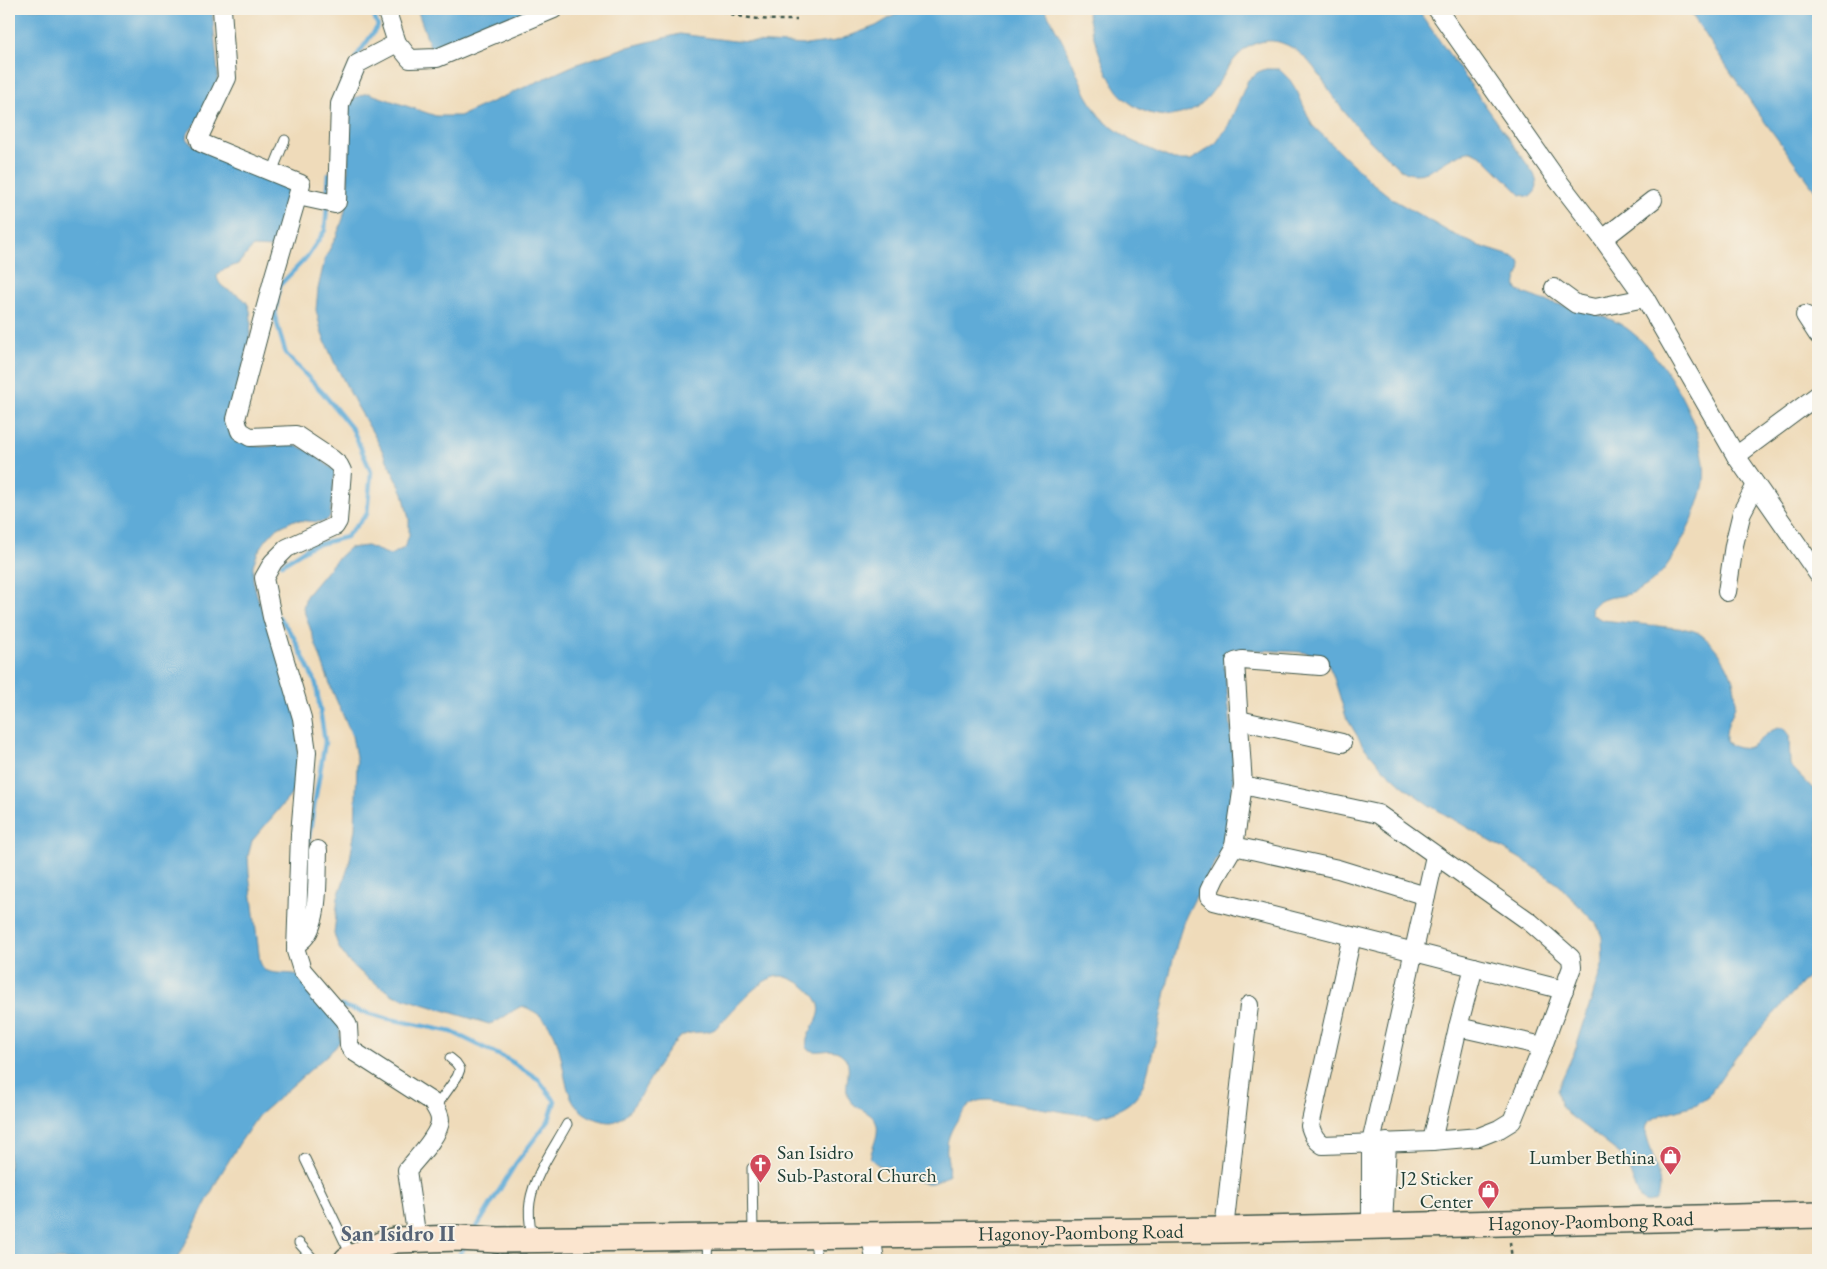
<svg xmlns="http://www.w3.org/2000/svg" width="1827" height="1269" font-family="'EB Garamond',serif">
  <style>
    .water { fill: #5fabd7; stroke: #3f7486 }
    .lines { fill: none; stroke-linecap: round; stroke-linejoin: round }
    .stream { stroke: #5fabd7; stroke-width: 4.5 }
    .building { fill: #beabf2 }
    .service-casing { stroke: #3e5548; stroke-width: 11 }
    .minor-casing { stroke: #3e5548; stroke-width: 20 }
    .secondary-casing { stroke: #3e5548; stroke-width: 28 }
    .path { stroke: #3e5548; stroke-width: 2.5; stroke-dasharray: 4 4; stroke-linecap: butt }
    .service { stroke: #fff; stroke-width: 9 }
    .minor { stroke: #fff; stroke-width: 18 }
    .secondary { stroke: #fbe5cf; stroke-width: 25 }
    .labels { text-anchor: middle; dominant-baseline: central; stroke-width: 4; stroke-linejoin: round; paint-order: stroke }
    .poi-label { font-size: 20px; fill: #1f3d34; stroke: #f7f3e8; text-anchor: end }
    .street-label { font-size: 20px; fill: #1f3d34; stroke: #f7f3e8 }
    .quarter-label { font-size: 22px; font-weight: bold; fill: #576476; stroke: #f7f3e8 }
  </style>
  <rect width="100%" height="100%" fill="#f7f3e8"/>
  <filter id="ink" filterUnits="userSpaceOnUse"><feTurbulence type="fractalNoise" baseFrequency=".02" numOctaves="2"/><feDisplacementMap in="SourceGraphic" scale="10" xChannelSelector="R" yChannelSelector="G"/><feConvolveMatrix kernelMatrix="1 2 1 2 8 2 1 2 1" color-interpolation-filters="sRGB"/></filter>
  <filter id="wash" filterUnits="userSpaceOnUse"><feTurbulence type="fractalNoise" baseFrequency=".0096" numOctaves="4" result="noise"/><feDisplacementMap in="SourceGraphic" scale="20" xChannelSelector="R" yChannelSelector="G"/><feGaussianBlur stdDeviation="1.12" result="paint"/><feColorMatrix in="noise" values="0 0 0 0 0 0 0 0 0 0 0 0 0 0 0 0 0 1.4 0 .05"/><feComposite in="paint" operator="in"/></filter>
  <g filter="url(#wash)">
    <rect width="100%" height="100%" fill="#efdbba"/>
    <g class="water">
      <path d="M 9,9 L 212,9 L 218,74 L 215,93 L 197,122 L 187,134 L 186,138 L 188,141 L 197,147 L 291,189 L 273,248 L 253,247 L 238,264 L 221,271 L 217,276 C 219,292 239,291 247,303 C 260,321 237,390 231,412 L 247,444 C 265,449 269,445 287,445 C 306,445 321,460 335,471 L 330,517 L 326,521 L 319,522 L 294,520 L 276,529 L 266,540 L 258,552 L 253,565 L 253,579 L 257,595 L 281,664 L 298,721 L 298,779 L 291,795 L 252,841 L 248,856 L 249,873 L 260,962 L 264,970 C 276,975 287,972 299,975 L 340,1022 L 340,1041 L 335,1048 L 258,1116 L 239,1144 L 219,1177 L 177,1260 L 9,1260 Z"/>
      <polygon points="417,9 541,9 443,46 431,49"/>
      <path d="M 905,9 L 1045,9 L 1067,50 L 1086,94 L 1101,119 L 1130,140 L 1174,160 L 1191,160 L 1216,143 L 1228,126 L 1248,80 L 1258,72 L 1266,69 L 1279,69 L 1290,80 L 1298,93 L 1312,125 L 1370,181 L 1394,200 L 1449,232 L 1479,246 L 1514,257 L 1519,261 L 1521,267 C 1519,276 1512,283 1518,291 C 1537,299 1557,304 1577,309 C 1591,313 1606,316 1620,324 C 1662,348 1710,434 1704,482 C 1700,508 1680,548 1665,568 C 1656,580 1645,588 1632,593 C 1616,599 1603,594 1591,609 L 1592,614 L 1602,620 L 1686,629 C 1691,630 1696,631 1700,634 C 1720,648 1739,679 1735,705 C 1732,720 1725,722 1726,742 C 1755,763 1762,725 1784,728 L 1789,734 L 1790,765 L 1818,794 L 1818,965 L 1736,1056 L 1709,1095 L 1697,1104 L 1661,1115 L 1649,1121 C 1647,1125 1646,1128 1646,1132 C 1648,1147 1670,1193 1654,1201 C 1648,1204 1645,1203 1640,1199 L 1624,1157 L 1568,1114 L 1560,1105 L 1557,1090 L 1576,1048 L 1603,963 L 1602,937 L 1597,925 L 1559,885 L 1531,865 L 1429,805 L 1403,786 L 1381,766 L 1364,747 L 1346,717 L 1333,675 L 1327,662 L 1314,654 L 1300,652 L 1234,649 C 1226,653 1225,657 1224,666 C 1230,716 1237,766 1231,817 C 1227,857 1193,891 1181,930 C 1169,969 1163,1011 1153,1051 C 1149,1065 1146,1083 1138,1094 C 1128,1108 1112,1113 1096,1117 L 990,1100 C 986,1100 979,1100 975,1102 C 962,1109 947,1133 947,1147 C 946,1157 950,1165 948,1175 C 942,1179 935,1184 927,1183 C 913,1182 879,1169 870,1158 C 872,1147 879,1136 877,1125 C 874,1110 852,1110 848,1096 C 843,1081 856,1064 840,1053 C 830,1046 816,1056 807,1048 C 803,1032 823,1022 819,1005 C 816,996 807,987 798,982 C 793,980 786,976 780,976 C 759,976 730,1015 715,1029 C 703,1035 690,1029 679,1038 C 658,1057 638,1110 618,1120 C 611,1124 603,1121 596,1119 C 544,1102 583,1027 522,1006 C 510,1011 502,1021 489,1024 L 393,995 L 365,976 L 348,961 L 339,948 L 334,934 L 338,897 L 349,865 L 355,829 L 357,762 L 352,736 L 332,690 L 303,608 L 306,596 L 335,561 L 349,548 L 367,546 L 390,555 L 404,548 L 409,536 L 409,519 L 403,493 L 378,442 L 356,404 L 334,362 L 322,334 L 316,310 L 318,289 L 325,258 L 336,237 L 343,219 L 348,197 L 348,109 L 354,98 L 368,93 L 436,116 L 460,116 L 577,64 L 624,48 L 680,34 L 734,41 L 806,45 L 836,41 L 876,26 Z"/>
      <path d="M 1087,9 L 1417,9 L 1534,174 C 1538,185 1539,189 1530,197 L 1521,195 L 1482,156 L 1472,151 C 1468,152 1462,153 1458,155 C 1443,161 1431,175 1414,174 C 1403,174 1393,163 1386,156 C 1370,142 1355,126 1342,109 C 1325,86 1311,53 1282,43 C 1269,38 1253,42 1243,51 C 1227,63 1218,90 1201,104 C 1175,124 1140,117 1119,93 C 1106,78 1090,29 1087,9 Z"/>
      <polygon points="1688,9 1818,9 1818,194 1759,114"/>
    </g>
    <g class="lines">
      <g class="stream">
        <polyline points="356,57 378,26 371,9"/>
        <polyline points="327,199 329,174"/>
        <polyline points="282,564 311,546 346,537 367,514 371,472 353,430 323,393 286,354 275,317 279,286 308,256 325,230 327,206"/>
        <polyline points="279,617 293,636 316,684 325,742 308,842"/>
        <polyline points="341,1006 385,1018 452,1032 509,1060 538,1079 555,1101 549,1120 516,1163 475,1230"/>
        <polyline points="456,1260 464,1247"/>
      </g>
    </g>
    <g id="blocks">
      <rect class="building" x="501" y="1254" width="25" height="6"/>
    </g>
  </g>
  <g filter="url(#ink)">
    <use href="#blocks" fill-opacity="0" stroke="#3e5548" stroke-width="1"/>
    <g class="lines">
      <defs>
        <g id="service">
          <polyline points="272,172 285,140"/>
          <polyline points="435,1108 457,1077 460,1069 456,1063 450,1058"/>
          <polyline points="305,1159 352,1257"/>
          <polyline points="752,1168 753,1234"/>
          <path d="M 532,1237 C 530,1226 528,1213 530,1202 C 534,1175 554,1148 567,1124"/>
          <polyline points="815,1238 817,1260"/>
          <polyline points="299,1243 314,1260"/>
          <polyline points="708,1260 709,1238"/>
        </g>
        <g id="minor">
          <path d="M 222,9 L 227,78 L 199,137 L 201,143 L 301,184 L 274,276 L 236,419 L 240,431 L 250,437 L 296,435 L 332,459 L 339,465 L 342,471 L 338,521 L 335,526 L 287,548 L 273,562 L 264,578 L 272,617 L 302,718 L 307,752 L 300,834 L 296,951 L 302,970 L 345,1020 L 348,1026 L 349,1045 L 353,1051 L 432,1102 C 435,1107 440,1114 440,1120 C 440,1135 416,1159 407,1170 L 417,1240"/>
          <polyline points="386,9 397,43 410,59 437,58 554,9"/>
          <polyline points="1437,9 1553,174 1603,239 1645,298 1736,456 1818,574"/>
          <polyline points="298,196 335,204 337,202 340,104 357,64 397,43"/>
          <polyline points="1603,239 1653,200"/>
          <polyline points="1554,288 1576,304 1595,308 1645,298"/>
          <polyline points="1805,315 1818,335"/>
          <polyline points="1736,456 1818,395"/>
          <polyline points="1727,592 1734,545 1742,512 1756,485"/>
          <polyline points="1320,666 1242,660 1235,662 1243,785 1234,846 1215,878 1209,891 1209,897 1214,901 1564,990"/>
          <polyline points="1239,720 1342,743"/>
          <path d="M 1243,785 L 1378,814 L 1530,922 L 1571,958 L 1572,967 L 1543,1046 L 1512,1121 L 1499,1129 L 1479,1137 L 1432,1141 L 1323,1145 C 1315,1140 1313,1135 1310,1126 L 1352,936"/>
          <polyline points="1234,846 1338,869 1426,896"/>
          <path d="M 296,945 C 299,942 303,940 305,937 C 320,918 317,874 318,850"/>
          <polyline points="1458,1027 1543,1046"/>
          <polyline points="1432,1141 1458,1027 1474,967"/>
          <polyline points="1383,1226 1387,1142"/>
          <polyline points="1371,1227 1371,1143 1435,856"/>
          <polyline points="1224,1230 1249,1005"/>
          <polyline points="871,1235 875,1260"/>
        </g>
        <g id="secondary">
          <path id="s1" d="M 347,1260 L 385,1243 L 396,1240 L 458,1238 L 498,1240 L 1224,1230 L 1818,1215"/>
        </g>
      </defs>
      <use href="#service" class="service-casing"/>
      <use href="#minor" class="minor-casing"/>
      <use href="#secondary" class="secondary-casing"/>
      <g class="path">
        <path d="M 716,9 C 744,20 768,20 797,20"/>
        <polyline points="1510,1242 1512,1260"/>
      </g>
      <use href="#service" class="service"/>
      <use href="#minor" class="minor"/>
      <use href="#secondary" class="secondary"/>
    </g>
  </g>
  <defs>
    <symbol id="shop-pin" viewBox="-11 -11 22 30"><path d="M0 17L-7.5 6A9.5 9.5 0 1 1 7.5 6Z" fill="#d1495b" stroke="#f7f3e8"/><path d="M-5-2.5h2.3a2.7 3.5 0 0 1 5.4 0H5L5.5 6h-11ZM-1.5-2.5h3a1.5 2.3 0 0 0-3 0Z" fill="#fff"/></symbol>
    <symbol id="church-pin" viewBox="-11 -11 22 30"><path d="M0 17L-7.5 6A9.5 9.5 0 1 1 7.5 6Z" fill="#d1495b" stroke="#f7f3e8"/><path d="M-1.2-6h2.4v3.5h3.3v2.4h-3.3V6h-2.4V-.1h-3.3v-2.4h3.3Z" fill="#fff"/></symbol>
  </defs>
  <g fill-rule="evenodd">
    <use href="#shop-pin" x="1658" y="1144" width="25" height="34"/>
    <use href="#church-pin" x="748" y="1152" width="25" height="34"/>
    <use href="#shop-pin" x="1476" y="1178" width="25" height="34"/>
  </g>
  <g class="labels">
    <g class="poi-label">
      <text x="777" y="1152" text-anchor="start">San Isidro<tspan x="777" dy="23">Sub-Pastoral Church</tspan></text>
      <text x="1655" y="1157">Lumber Bethina</text>
      <text x="1473" y="1178">J2 Sticker<tspan x="1473" dy="23">Center</tspan></text>
    </g>
    <g class="street-label">
      <text stroke="none"><textPath href="#s1" startOffset="1248">Hagonoy-Paombong Road</textPath></text>
      <text stroke="none"><textPath href="#s1" startOffset="738">Hagonoy-Paombong Road</textPath></text>
    </g>
    <g class="quarter-label">
      <text x="398" y="1233">San Isidro II</text>
    </g>
  </g>
  <rect width="1827" height="1269" fill="none" stroke="#f7f3e8" stroke-width="30"/>
</svg>
